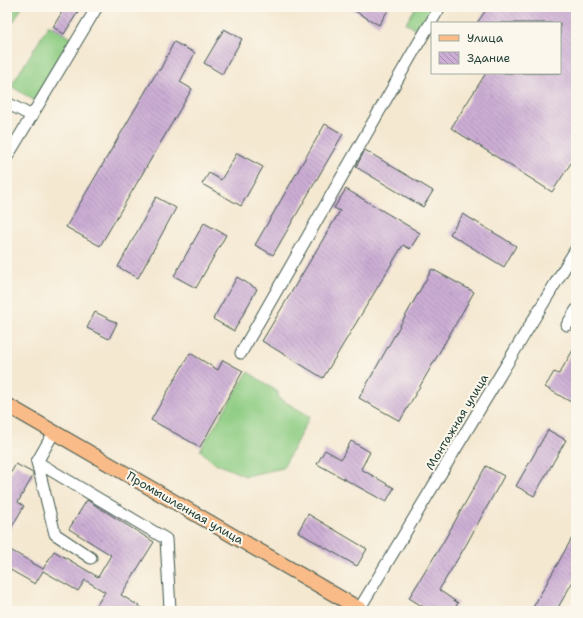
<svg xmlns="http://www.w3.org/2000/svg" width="583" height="618" font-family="'Shantell Sans',sans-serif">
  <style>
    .grass { fill: #8dcc82; stroke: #56845b }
    .building { fill: url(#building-back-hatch) }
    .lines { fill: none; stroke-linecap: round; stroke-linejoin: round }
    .minor-casing { stroke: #3f574c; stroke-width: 13 }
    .major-casing { stroke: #3f574c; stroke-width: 16 }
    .minor { stroke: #fff; stroke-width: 11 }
    .major { stroke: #f9bc89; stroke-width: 14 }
    .labels { text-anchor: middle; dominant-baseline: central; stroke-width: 4; stroke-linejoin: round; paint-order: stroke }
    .street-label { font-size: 12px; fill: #1f3d34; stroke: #fbf7ec }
  </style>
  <defs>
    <pattern id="building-back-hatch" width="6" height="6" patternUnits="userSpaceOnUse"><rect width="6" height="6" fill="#ccadd4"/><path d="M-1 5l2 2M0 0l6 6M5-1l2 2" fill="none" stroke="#a58ead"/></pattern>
  </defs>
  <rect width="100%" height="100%" fill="#fbf7ec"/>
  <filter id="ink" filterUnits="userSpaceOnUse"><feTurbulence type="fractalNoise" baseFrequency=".025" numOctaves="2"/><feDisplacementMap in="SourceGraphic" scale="8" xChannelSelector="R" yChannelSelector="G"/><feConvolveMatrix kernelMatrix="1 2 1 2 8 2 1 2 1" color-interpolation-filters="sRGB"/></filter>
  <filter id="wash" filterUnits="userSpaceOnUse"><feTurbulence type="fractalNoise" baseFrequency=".012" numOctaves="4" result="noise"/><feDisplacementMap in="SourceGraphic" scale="16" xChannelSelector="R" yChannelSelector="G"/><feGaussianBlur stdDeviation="0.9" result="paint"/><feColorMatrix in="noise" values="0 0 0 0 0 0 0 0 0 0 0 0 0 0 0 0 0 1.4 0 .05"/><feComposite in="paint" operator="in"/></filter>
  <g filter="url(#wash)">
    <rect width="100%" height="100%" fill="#f4e8d1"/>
    <g class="grass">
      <polygon points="7,7 22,7 8,31 7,30"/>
      <polygon points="416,7 433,7 418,31 406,23"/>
      <polygon points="49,25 73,39 35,101 11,86"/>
      <polygon points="248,372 278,392 278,398 310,416 283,468 245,476 213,462 200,450"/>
    </g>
    <g id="blocks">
      <g class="building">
        <polygon points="65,7 81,7 64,34 53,27"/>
        <polygon points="348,7 390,7 379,25"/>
        <polygon points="488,7 576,7 576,166 571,163 552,192 451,128 486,73 560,73 560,23 477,23"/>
        <polygon points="224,29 242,39 222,74 204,63"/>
        <polygon points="174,42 195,53 180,82 192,89 100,246 66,227 158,70 160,70"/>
        <polygon points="325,124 343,134 273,255 255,245"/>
        <polygon points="365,150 433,191 423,207 356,167"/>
        <polygon points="237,153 263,167 241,206 202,184 209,173 221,180"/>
        <polygon points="346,189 420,233 410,249 403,245 323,378 262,341 340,211 334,208"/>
        <polygon points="156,197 176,208 138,278 118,267"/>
        <polygon points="463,214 516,246 504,267 450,234"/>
        <polygon points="204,223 226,235 196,288 174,276"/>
        <polygon points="432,269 474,292 400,421 359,398"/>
        <polygon points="237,277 257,289 234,331 213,319"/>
        <polygon points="95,312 117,323 109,339 87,328"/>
        <polygon points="576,345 576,405 545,387 554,372 559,374"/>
        <polygon points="190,353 218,370 223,360 243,371 200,447 151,420"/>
        <polygon points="548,430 566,440 534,496 516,486"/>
        <polygon points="351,441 370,452 361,469 394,488 386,502 317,464 325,450 341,459"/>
        <polygon points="16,464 33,473 33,476 18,502 24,506 7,535 7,479"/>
        <polygon points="486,466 504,476 466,545 439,590 458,603 453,611 430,611 409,598 445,539"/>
        <polygon points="87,500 154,542 121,595 147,611 93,611 105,592 85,580 78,591 43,571 35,584 7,568 7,548 43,569 54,551 98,577 111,555 69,529"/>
        <polygon points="308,514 367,549 357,566 298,532"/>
        <polygon points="576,531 576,576 556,611 531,611"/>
      </g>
    </g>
  </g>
  <g filter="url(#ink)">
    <use href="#blocks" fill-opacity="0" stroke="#3f574c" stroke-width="1"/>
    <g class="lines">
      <defs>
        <g id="minor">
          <polyline points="7,103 32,116"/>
          <polyline points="7,157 97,7"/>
          <polyline points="567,325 576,310"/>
          <polyline points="241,353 412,54 440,7"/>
          <polyline points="54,432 37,462 55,534 91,558"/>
          <polyline points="37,462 166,539 170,609"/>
          <polyline points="358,611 576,249"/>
        </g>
        <polyline id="major" points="7,405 363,611"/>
      </defs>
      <use href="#minor" class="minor-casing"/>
      <use href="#major" class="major-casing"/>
      <use href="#minor" class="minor"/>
      <use href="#major" class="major"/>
    </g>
  </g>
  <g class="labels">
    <g class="street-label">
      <text transform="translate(457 422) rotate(-59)">Монтажная улица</text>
      <text transform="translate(185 508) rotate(30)">Промышленная улица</text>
    </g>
  </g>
  <rect width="583" height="618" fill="none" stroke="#fbf7ec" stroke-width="24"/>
  <rect x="431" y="22" width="130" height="52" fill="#fbf7ec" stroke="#a3ada2"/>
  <rect x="439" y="35" width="20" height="6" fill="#f9bc89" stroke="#a3ada2"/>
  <text x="467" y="42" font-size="12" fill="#1f3d34">Улица</text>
  <rect x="439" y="52" width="20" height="12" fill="url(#building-back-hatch)" stroke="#a3ada2"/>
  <text x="467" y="62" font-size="12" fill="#1f3d34">Здание</text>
</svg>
